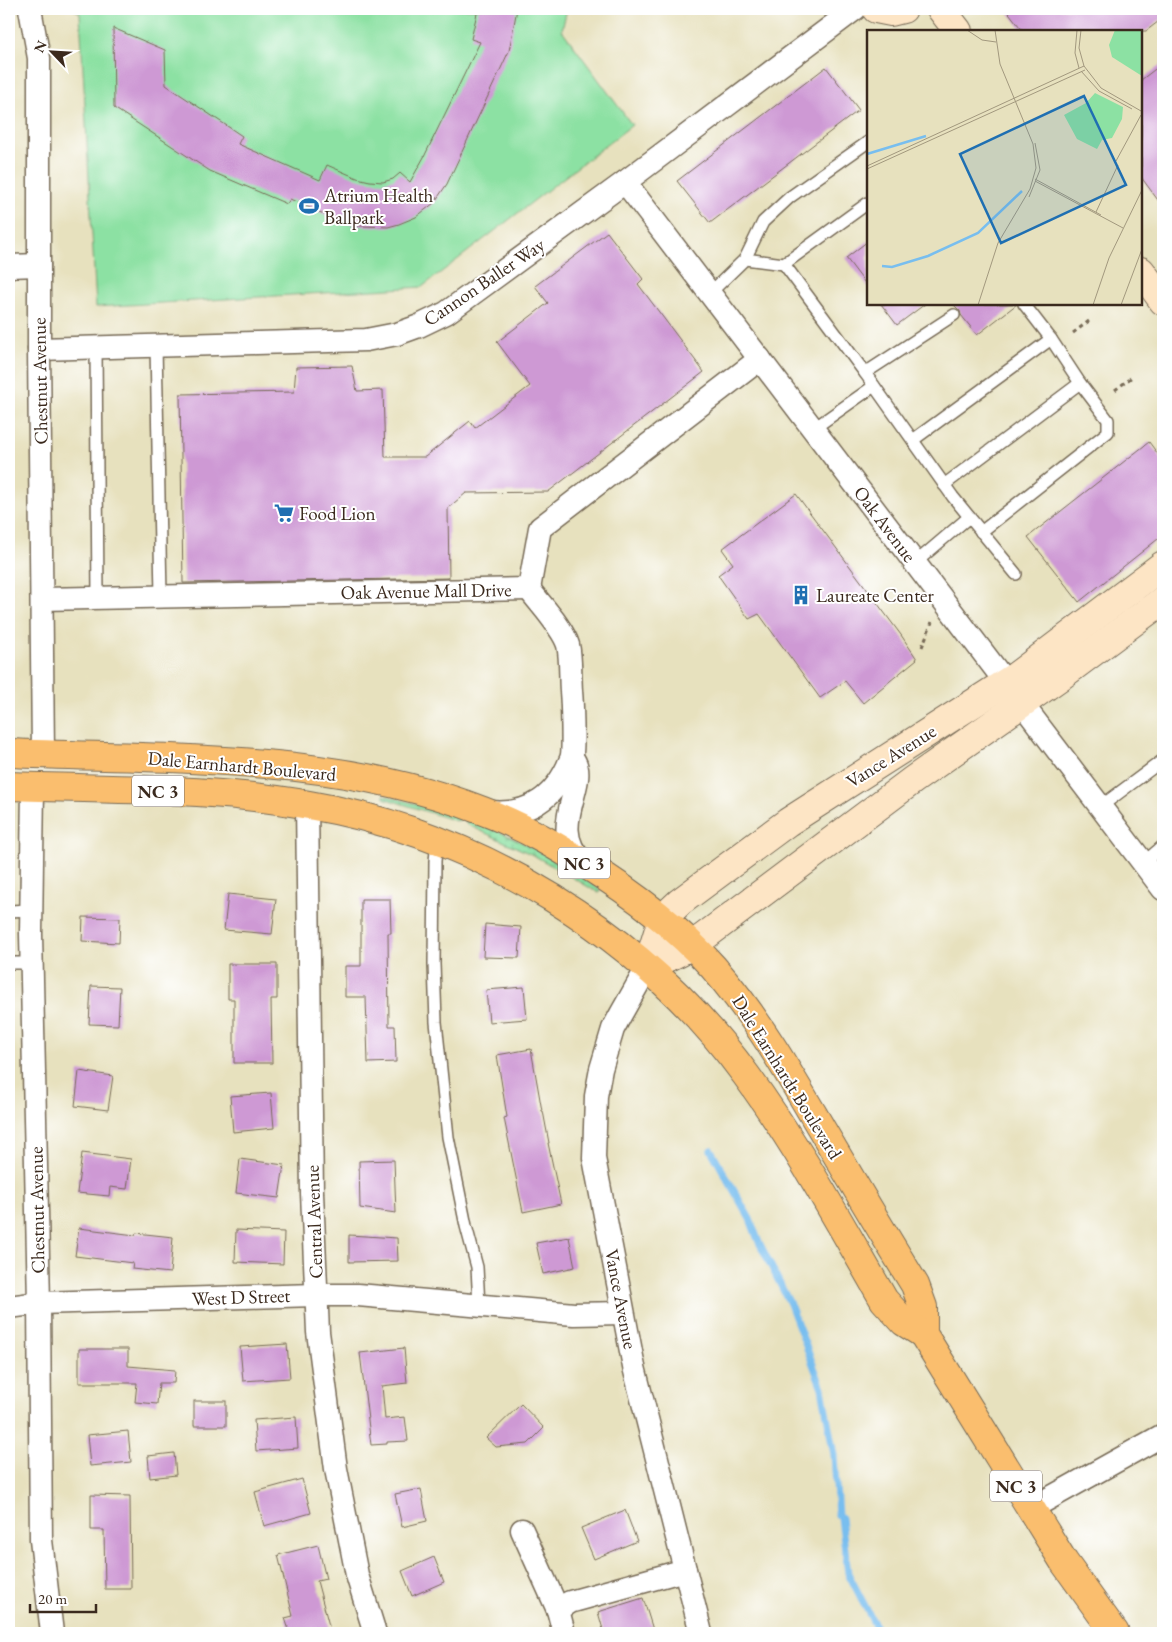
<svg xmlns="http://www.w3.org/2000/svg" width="1172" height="1642" font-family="'EB Garamond',serif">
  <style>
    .grass { fill: url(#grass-dots); stroke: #648660 }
    .pitch { fill: #8ce1a3; stroke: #648660 }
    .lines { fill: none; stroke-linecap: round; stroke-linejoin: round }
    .stream { stroke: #78beef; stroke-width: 7 }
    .building { fill: #ce99d4 }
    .lane-casing { stroke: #776a56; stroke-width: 14 }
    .street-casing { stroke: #776a56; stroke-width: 25 }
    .secondary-casing { stroke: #776a56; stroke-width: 30 }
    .primary-casing { stroke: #776a56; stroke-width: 30 }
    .path { stroke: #776a56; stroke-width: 3; stroke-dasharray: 4 4; stroke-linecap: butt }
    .lane { stroke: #fff; stroke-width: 11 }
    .street { stroke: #fff; stroke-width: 22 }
    .secondary { stroke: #fde5c5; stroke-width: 28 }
    .primary { stroke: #fabe6e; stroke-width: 28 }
    .labels { text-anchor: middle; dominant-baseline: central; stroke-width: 4; stroke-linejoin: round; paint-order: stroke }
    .shield { fill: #fff; stroke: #766a62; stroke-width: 1 }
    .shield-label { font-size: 18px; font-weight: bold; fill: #3b2a1e }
    .poi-label { font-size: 19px; fill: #3b2a1e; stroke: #fff; text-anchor: start }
    .street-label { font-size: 19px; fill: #3b2a1e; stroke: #fff }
    .inset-river { fill: none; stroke: #78beef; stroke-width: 2.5 }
    .inset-road { fill: none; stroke: #a2987e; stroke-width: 1 }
    .view { fill: #1f6fb2; fill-opacity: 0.15; stroke: #1f6fb2; stroke-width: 2.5 }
    .inset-edge { fill: none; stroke: #3b2a1e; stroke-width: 2.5 }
  </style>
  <defs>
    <pattern id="grass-dots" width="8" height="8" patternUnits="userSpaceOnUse" patternTransform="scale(1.25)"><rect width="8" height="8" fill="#8ce1a3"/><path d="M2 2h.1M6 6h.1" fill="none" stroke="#7ac18c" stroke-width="1.8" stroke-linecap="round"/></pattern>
  </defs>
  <rect width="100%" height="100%" fill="#fff"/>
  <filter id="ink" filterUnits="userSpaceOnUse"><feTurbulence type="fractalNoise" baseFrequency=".02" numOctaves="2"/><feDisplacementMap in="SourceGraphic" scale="10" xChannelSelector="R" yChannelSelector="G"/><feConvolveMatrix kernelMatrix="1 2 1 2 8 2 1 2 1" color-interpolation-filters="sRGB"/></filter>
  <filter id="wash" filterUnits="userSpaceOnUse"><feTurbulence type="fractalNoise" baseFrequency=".0096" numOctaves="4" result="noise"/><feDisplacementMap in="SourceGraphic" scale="20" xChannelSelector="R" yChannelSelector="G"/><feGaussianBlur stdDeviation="1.12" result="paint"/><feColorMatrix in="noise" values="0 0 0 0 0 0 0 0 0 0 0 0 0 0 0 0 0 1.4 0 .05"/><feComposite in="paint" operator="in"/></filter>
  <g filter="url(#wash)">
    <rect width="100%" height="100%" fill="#e7e1be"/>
    <g class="grass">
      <polygon points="384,795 459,816 460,820 456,821 384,798"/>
      <path d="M 467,820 C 516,834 559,863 601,890 L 599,893 L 535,856 L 466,824 L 466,821 Z"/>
    </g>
    <polygon class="pitch" points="72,9 567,9 562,30 632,125 422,287 96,307 80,14 79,12"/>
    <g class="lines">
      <polyline class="stream" points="711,1150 750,1219 758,1240 790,1304 822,1388 834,1455 838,1515 841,1518 848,1573 879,1633"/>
    </g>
    <g id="blocks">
      <g class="building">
        <polygon points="478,9 517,9 509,51 447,184 434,203 416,217 399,224 388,227 361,226 344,223 290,199 287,204 210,171 114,108 113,28 165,50 166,85 242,136 238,144 320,180 327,165 357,178 370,181 383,182 393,179 400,173 410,182 424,157 480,42 471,39"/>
        <polygon points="1006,9 1163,9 1163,18 1146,31 1023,31"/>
        <polygon points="1163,63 1163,207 1141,177 1141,80"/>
        <polygon points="826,67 859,110 710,223 677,181"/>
        <polygon points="607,232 643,279 638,284 704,372 548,492 466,493 448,508 449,578 183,583 180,394 294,392 296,367 352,366 357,391 383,390 385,457 425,457 470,421 475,428 530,386 497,342 548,303 535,286"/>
        <polygon points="868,241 868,287 846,258"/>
        <polygon points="881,304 925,304 897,325"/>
        <polygon points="953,304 1017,304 977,335 961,315 960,311"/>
        <polygon points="1149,442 1163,461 1163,535 1079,602 1028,537"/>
        <polygon points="796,494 901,635 917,659 863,703 845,681 820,698 759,614 749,619 718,575 733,564 722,549"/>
        <polygon points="228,894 276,899 272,934 224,930"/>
        <polygon points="361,899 390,899 391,933 388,933 389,1026 395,1026 396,1062 368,1063 366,997 345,997 345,966 361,966"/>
        <polygon points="83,917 120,918 119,943 82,941"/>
        <polygon points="485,924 521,927 519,958 483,957"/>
        <polygon points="228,964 277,964 277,999 271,999 272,1063 234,1063 234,999 228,999"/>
        <polygon points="91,986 120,987 118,1025 89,1024"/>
        <polygon points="524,987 527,1019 489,1022 486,990"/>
        <polygon points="531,1049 542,1111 543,1111 549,1143 548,1143 561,1204 523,1212 504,1118 507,1117 497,1055"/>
        <polygon points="79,1071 113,1076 108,1110 75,1106"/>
        <polygon points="271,1093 274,1128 233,1132 230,1096"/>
        <polygon points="82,1153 131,1159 127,1189 110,1187 109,1196 77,1193"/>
        <polygon points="240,1159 284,1165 279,1198 236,1193"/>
        <polygon points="394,1160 396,1213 360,1208 359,1161"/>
        <polygon points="79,1228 135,1235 136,1233 173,1237 170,1273 132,1269 133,1263 75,1256"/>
        <polygon points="236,1230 284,1232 283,1264 235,1262"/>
        <polygon points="349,1235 397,1238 398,1261 349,1262"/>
        <polygon points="569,1237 575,1267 543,1274 536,1243"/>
        <polygon points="287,1344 290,1378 243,1381 240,1347"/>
        <polygon points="404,1348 407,1383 382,1386 385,1419 405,1417 408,1441 387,1442 387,1444 371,1445 360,1353"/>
        <polygon points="79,1349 128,1349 128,1366 175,1370 174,1383 159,1383 157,1404 135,1402 137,1383 79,1383"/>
        <rect x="194" y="1401" width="32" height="25"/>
        <polygon points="521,1404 544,1428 528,1444 496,1447 486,1438"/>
        <polygon points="296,1417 298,1448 256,1451 254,1420"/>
        <polygon points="128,1431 131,1462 90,1466 87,1435"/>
        <polygon points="174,1453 176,1475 150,1478 148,1456"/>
        <polygon points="302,1479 311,1513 264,1526 255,1492"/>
        <polygon points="421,1489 427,1521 402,1527 395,1494"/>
        <polygon points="91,1495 130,1496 131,1589 105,1589 104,1530 91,1530"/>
        <polygon points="625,1510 637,1541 594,1559 581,1528"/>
        <polygon points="318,1545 326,1579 317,1581 331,1633 290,1633 285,1618 293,1616 278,1555"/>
        <polygon points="434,1557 444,1582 412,1596 402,1571"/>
        <polygon points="643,1598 654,1633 604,1633 598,1612"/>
      </g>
    </g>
  </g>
  <g filter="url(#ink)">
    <use href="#blocks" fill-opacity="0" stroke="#776a56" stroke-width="1"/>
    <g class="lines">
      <defs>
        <g id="lane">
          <polyline points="745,259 784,264 868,203"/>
          <polyline points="784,264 865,373 954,315"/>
          <polyline points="710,293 745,259 763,222 790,197 868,142"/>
          <polyline points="1024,304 1051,339"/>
          <polyline points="156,346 161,596"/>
          <polyline points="96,348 98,598"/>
          <polyline points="865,373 953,497 1016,574"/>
          <polyline points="813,429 874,386"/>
          <polyline points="913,440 1051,339 1080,383"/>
          <polyline points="944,485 1080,383 1108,420 1108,432 981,532"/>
          <polyline points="915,563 969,517"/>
          <polyline points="1100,807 1163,760"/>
          <polyline points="437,842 435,861 434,964 436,1022 448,1137 466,1226 477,1267 479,1306"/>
          <polyline points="1143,863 1163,846"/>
          <polyline points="9,911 31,910"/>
          <polyline points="9,963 32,963"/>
        </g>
        <g id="street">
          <polyline points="30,9 39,58 39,349 43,754"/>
          <polyline points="625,182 1163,889"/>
          <polyline points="9,266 39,265"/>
          <polyline points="39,349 366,340 397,334 419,326 446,313 625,182 855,9"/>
          <polyline points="42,599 529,589 540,528 760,359"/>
          <path d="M 573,759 C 591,783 545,827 583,862"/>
          <polyline points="33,787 31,934 39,1303 41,1540 52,1633"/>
          <polyline points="307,804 312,1193 318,1332 336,1469 357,1575 375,1633"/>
          <path d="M 490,812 C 531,816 556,796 571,759 C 574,752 572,702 571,691 C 570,678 571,657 568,645 C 563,628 540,604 529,589"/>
          <polyline points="647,968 621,1014 613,1029 601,1069 596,1096 594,1158 634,1367 701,1633"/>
          <polyline points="9,1307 39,1303 316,1295 358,1295 574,1314 623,1313"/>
          <polyline points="1030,1509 1163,1435"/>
          <polyline points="522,1530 558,1610"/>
          <polyline points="564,1633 558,1610 570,1602 685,1570"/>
        </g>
        <g id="secondary">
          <polyline points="876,9 891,12 903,9"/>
          <polyline points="941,9 958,31"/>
          <polyline points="1141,271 1163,301"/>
          <polyline points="647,968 662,919 680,902 788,822 1016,676 1163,565"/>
          <polyline points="647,968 693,945 913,780 1061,676 1163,600"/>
        </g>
        <g id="primary">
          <path d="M 9,753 C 167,760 332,752 483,811 C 526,827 565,851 604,876 C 648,905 691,939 724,980 C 762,1026 791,1077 821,1128 C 852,1181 883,1233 915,1285 L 923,1307 L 923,1334"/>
          <path d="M 9,786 C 109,790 211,787 309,805 C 480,834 644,935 746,1075 C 798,1146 840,1224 884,1300 L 904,1322 L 923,1334 L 1064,1562 L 1115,1633"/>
        </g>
      </defs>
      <use href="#lane" class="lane-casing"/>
      <use href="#street" class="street-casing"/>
      <use href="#secondary" class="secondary-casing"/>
      <use href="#primary" class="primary-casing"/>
      <g class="path">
        <polyline points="1073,333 1089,321"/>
        <polyline points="1115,390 1132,377"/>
        <polyline points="922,647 932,622"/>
      </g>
      <use href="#lane" class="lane"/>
      <use href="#street" class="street"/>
      <use href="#secondary" class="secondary"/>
      <use href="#primary" class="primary"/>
    </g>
  </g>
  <defs>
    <symbol id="stadium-bare" viewBox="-9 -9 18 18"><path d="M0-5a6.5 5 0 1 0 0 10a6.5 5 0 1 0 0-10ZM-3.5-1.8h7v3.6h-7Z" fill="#1f6fb2" stroke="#fff" stroke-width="2.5" paint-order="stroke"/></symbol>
    <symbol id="supermarket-bare" viewBox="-9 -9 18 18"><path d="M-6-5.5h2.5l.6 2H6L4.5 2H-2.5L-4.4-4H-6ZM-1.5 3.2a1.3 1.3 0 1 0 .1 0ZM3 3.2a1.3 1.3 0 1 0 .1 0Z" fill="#1f6fb2" stroke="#fff" stroke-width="2.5" paint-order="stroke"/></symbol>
    <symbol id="building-bare" viewBox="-9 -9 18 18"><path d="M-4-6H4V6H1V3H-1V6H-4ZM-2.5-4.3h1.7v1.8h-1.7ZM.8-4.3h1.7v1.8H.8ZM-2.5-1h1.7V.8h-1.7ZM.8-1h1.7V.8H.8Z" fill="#1f6fb2" stroke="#fff" stroke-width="2.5" paint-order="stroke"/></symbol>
  </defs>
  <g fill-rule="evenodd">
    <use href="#stadium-bare" x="295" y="192" width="28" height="28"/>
    <use href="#supermarket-bare" x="270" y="499" width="28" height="28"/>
    <use href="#building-bare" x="787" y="581" width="28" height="28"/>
  </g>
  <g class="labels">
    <g class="shield">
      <rect x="132" y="775.5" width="52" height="31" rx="4"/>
      <rect x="558" y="847.5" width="52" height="31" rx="4"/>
      <rect x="990" y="1470.5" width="52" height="31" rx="4"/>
    </g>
    <g class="shield-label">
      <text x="158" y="791">NC 3</text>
      <text x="584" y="863">NC 3</text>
      <text x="1016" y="1486">NC 3</text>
    </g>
    <g class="poi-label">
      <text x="324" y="195">Atrium Health<tspan x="324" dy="22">Ballpark</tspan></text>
      <text x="299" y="513">Food Lion</text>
      <text x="816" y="595">Laureate Center</text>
    </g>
    <g class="street-label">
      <text transform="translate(484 282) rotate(-34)">Cannon Baller Way</text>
      <text transform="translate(40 381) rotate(-91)">Chestnut Avenue</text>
      <text transform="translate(885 524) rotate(53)">Oak Avenue</text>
      <text transform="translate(426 591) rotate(-1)">Oak Avenue Mall Drive</text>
      <text transform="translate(891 756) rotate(-32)">Vance Avenue</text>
      <text transform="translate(242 766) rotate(5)">Dale Earnhardt Boulevard</text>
      <text transform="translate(787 1077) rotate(58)">Dale Earnhardt Boulevard</text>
      <text transform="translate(37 1210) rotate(-91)">Chestnut Avenue</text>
      <text transform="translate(314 1222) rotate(-92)">Central Avenue</text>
      <text transform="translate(241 1297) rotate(-2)">West D Street</text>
      <text transform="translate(621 1299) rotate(79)">Vance Avenue</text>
    </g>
  </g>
  <g transform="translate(867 30)">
    <rect width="275" height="275" fill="#e7e1be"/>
    <path d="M 248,0 L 275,0 L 275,46 L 245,27 L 242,15 Z" fill="#8ce1a3"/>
    <path d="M 228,63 L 256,77 L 255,89 L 245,108 L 235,110 L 230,119 L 210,109 L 197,85 L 219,73 Z" fill="#8ce1a3"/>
    <path class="inset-river" d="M 0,124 L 59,106M 15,236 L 25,237 L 61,226 L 111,203 L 155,161"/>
    <path class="inset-road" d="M 100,0 L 115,10 L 129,12M 210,0 L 208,23 L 212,38M 214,0 L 212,18 L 217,36M 214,41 L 232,61 L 265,79M 249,131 L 274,85M 0,136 L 217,36 L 234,58 L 274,81M 0,139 L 218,40M 168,149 L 234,185M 168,151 L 256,198M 162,167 L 173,140 L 168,113M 229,182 L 251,135M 111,275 L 131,213 L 163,159 L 169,138 L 166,114 L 133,34 L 128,0M 226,275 L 242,228 L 275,160M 254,275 L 275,219"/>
    <path class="view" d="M 217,66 L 259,155 L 134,213 L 93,124 Z"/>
    <rect width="275" height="275" class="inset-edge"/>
  </g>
  <rect width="1172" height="1642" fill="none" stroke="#fff" stroke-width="30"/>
  <g transform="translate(52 52) rotate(295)" stroke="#ffffff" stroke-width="4" paint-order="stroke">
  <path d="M0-4L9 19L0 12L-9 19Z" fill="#3b2a1e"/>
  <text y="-8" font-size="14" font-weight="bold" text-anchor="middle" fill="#3b2a1e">N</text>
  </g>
  <path d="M30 1604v8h66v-8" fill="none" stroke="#3b2a1e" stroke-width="2.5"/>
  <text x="38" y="1604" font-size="15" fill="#3b2a1e" stroke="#ffffff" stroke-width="4" paint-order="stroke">20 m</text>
</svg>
